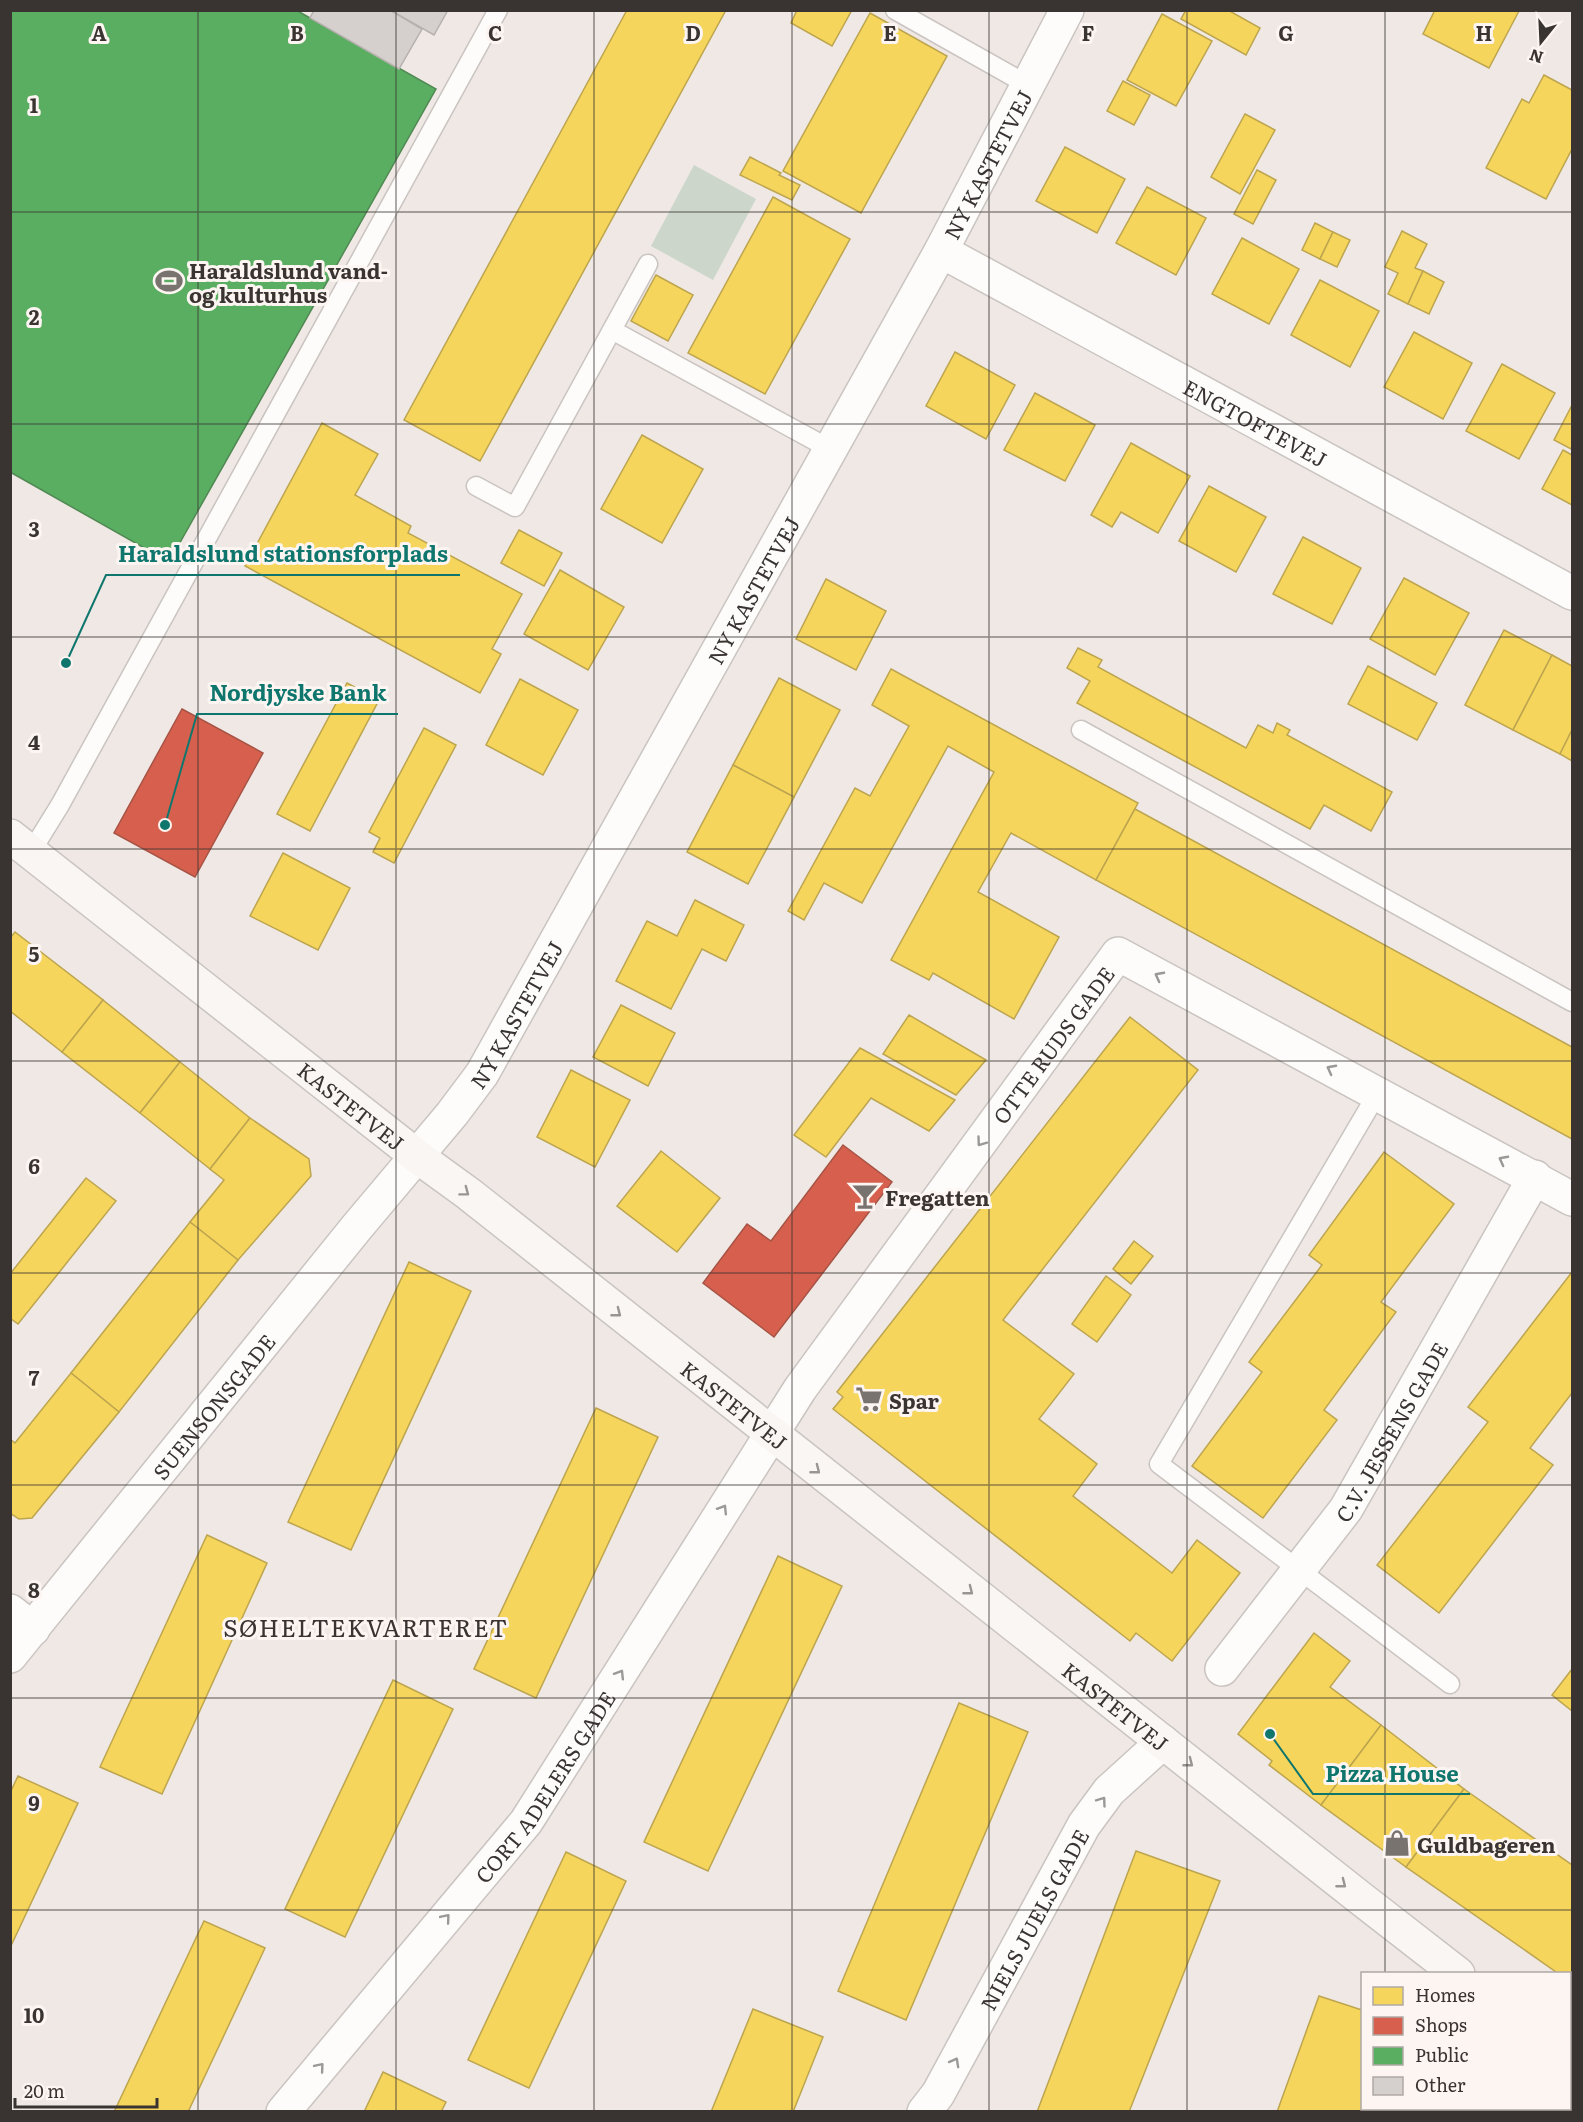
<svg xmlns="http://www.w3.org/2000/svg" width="1583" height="2122" font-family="Literata,serif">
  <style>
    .green { fill: #ccd6cb }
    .homes { fill: #f6d55c; stroke: #bda54f; stroke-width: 1.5 }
    .shops { fill: #d6604d; stroke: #a75345; stroke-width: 1.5 }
    .public { fill: #5aae61; stroke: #508953; stroke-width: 1.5 }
    .building { fill: #d5d0cd; stroke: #b6b0ae; stroke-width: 1.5 }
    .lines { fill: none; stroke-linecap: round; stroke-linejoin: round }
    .lane-casing { stroke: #cac4c1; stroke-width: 21 }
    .street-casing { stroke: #cac4c1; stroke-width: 36 }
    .secondary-casing { stroke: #cac4c1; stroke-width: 36 }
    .lane { stroke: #fdfcfb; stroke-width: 18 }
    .street { stroke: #fdfcfb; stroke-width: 33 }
    .secondary { stroke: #f9f6f4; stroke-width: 33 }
    .oneway { stroke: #9b9896 }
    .oneway2 { stroke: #999592 }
    .grid { fill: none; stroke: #393431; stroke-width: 1.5; stroke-opacity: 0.55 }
    .labels { text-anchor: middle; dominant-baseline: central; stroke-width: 6; stroke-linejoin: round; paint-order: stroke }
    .street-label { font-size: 21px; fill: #393431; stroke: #fdf5f1 }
    .poi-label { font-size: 21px; font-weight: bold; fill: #393431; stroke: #fdf5f1; text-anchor: start }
    .quarter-label { font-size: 24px; letter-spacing: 1.5px; fill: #393431; stroke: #fdf5f1 }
    .grid-label { font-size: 20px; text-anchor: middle; font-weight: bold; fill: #393431; stroke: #fdf5f1; stroke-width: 6; stroke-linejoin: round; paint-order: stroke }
    .leader { fill: none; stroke: #0f766e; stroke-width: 2 }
    .callout-dot { fill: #0f766e; stroke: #fdf5f1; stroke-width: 2 }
    .callout-label { font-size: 22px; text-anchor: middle; font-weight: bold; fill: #0f766e; stroke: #fdf5f1; stroke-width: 6; stroke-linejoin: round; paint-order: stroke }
  </style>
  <rect width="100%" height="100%" fill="#efe8e4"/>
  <polygon class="green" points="694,165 756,199 713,280 651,246"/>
  <g class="homes">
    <polygon points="627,10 726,10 480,461 404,420"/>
    <polygon points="797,10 852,10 832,46 791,23"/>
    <polygon points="1186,10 1228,10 1260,28 1246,55 1181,19"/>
    <polygon points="1435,10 1518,10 1519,11 1489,68 1423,34"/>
    <polygon points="870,13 947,56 861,213 783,171"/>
    <polygon points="1162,14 1212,41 1176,106 1127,80"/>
    <polygon points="1544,75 1572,90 1572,149 1546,199 1486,168 1522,99 1529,103"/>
    <polygon points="1123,81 1150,95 1134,125 1107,111"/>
    <polygon points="1245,114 1275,130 1240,194 1211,177"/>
    <polygon points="1065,147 1125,179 1097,233 1036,201"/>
    <polygon points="750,157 781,173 779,175 800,185 792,200 740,175"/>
    <polygon points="1257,170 1276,180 1253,224 1234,214"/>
    <polygon points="1147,187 1206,218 1176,275 1116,243"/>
    <polygon points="773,197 850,239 765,394 688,353"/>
    <polygon points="1315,223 1333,232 1320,259 1302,250"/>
    <polygon points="1402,231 1427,244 1415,268 1423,271 1408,304 1388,294 1398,273 1385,267"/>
    <polygon points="1333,232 1350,240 1337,267 1320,259"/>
    <polygon points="1242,238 1299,269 1269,324 1212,294"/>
    <polygon points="1423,271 1444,282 1429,314 1408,304"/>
    <polygon points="656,275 693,295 668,341 631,321"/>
    <polygon points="1320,280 1379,311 1350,367 1291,335"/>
    <polygon points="1414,332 1472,363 1443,419 1384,387"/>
    <polygon points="955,352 1015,385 986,439 926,406"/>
    <polygon points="1502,364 1555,393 1519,459 1466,431"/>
    <polygon points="1035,393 1095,425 1065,481 1004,450"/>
    <polygon points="1572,405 1572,446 1571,449 1554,440"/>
    <polygon points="322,423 378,454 355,495 411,526 408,533 522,594 492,649 501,654 480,693 245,566"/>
    <polygon points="642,435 703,469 662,543 601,509"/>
    <polygon points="1131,443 1190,476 1158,533 1121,512 1112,527 1091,515"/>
    <polygon points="1563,450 1572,455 1572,505 1542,489"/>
    <polygon points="1209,486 1266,517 1236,572 1179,541"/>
    <polygon points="519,530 562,553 544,586 501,563"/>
    <polygon points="1303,537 1361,568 1332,624 1273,594"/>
    <polygon points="560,570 624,607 588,670 524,634"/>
    <polygon points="1404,578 1469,613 1435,675 1370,639"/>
    <polygon points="826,579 886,611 856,670 796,639"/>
    <polygon points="1504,630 1552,655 1513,730 1465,705"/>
    <polygon points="1078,648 1102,660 1098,667 1246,748 1258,725 1273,733 1277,723 1290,730 1287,735 1392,792 1371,831 1324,805 1310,829 1077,703 1090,681 1067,668"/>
    <polygon points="1552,655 1572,666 1572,730 1560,754 1513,730"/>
    <polygon points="1368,666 1437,703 1417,740 1348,704"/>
    <polygon points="891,669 1138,803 1096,880 1011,833 978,892 1059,937 1014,1019 933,973 929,980 891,960 994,772 948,746 862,903 824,883 804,920 788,911 855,788 870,796 909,726 872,705"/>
    <polygon points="779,678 840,710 794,797 733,765"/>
    <polygon points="520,679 578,710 543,775 486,745"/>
    <polygon points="347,683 379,700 310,831 277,814"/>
    <polygon points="424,728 456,745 394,863 373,852 380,838 369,832"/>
    <polygon points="1572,730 1572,761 1560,754"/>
    <polygon points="733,765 794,797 748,884 687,852"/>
    <polygon points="1135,809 1572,1047 1572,1139 1096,880"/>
    <polygon points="283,853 350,888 318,950 250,916"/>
    <polygon points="695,900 744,925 726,961 702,949 671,1009 616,981 647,921 677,936"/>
    <polygon points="15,932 103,1000 62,1052 10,1011 10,938"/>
    <polygon points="103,1000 180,1062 140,1113 62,1052"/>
    <polygon points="621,1005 675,1033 648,1086 593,1057"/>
    <polygon points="909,1015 986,1060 956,1095 883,1054"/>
    <polygon points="1130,1017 1198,1070 1003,1320 1074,1374 1039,1419 1097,1464 1073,1496 1172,1573 1197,1540 1240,1573 1172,1661 1136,1633 1130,1641 833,1409 843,1397 837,1392"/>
    <polygon points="860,1048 955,1100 929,1131 871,1098 826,1157 794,1135"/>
    <polygon points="180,1062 250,1118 210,1169 140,1113"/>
    <polygon points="571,1070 630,1100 595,1167 537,1137"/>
    <polygon points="250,1118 309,1159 311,1176 238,1260 190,1222 224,1180 210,1169"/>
    <polygon points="661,1151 720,1198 677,1252 617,1206"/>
    <polygon points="1384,1152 1454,1204 1381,1302 1396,1312 1324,1410 1337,1420 1263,1518 1192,1466 1262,1372 1249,1362 1322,1265 1309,1255"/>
    <polygon points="86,1178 116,1201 18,1324 10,1318 10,1274"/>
    <polygon points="190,1222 238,1260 119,1412 71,1373"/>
    <polygon points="1134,1241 1153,1256 1131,1284 1113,1269"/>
    <polygon points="409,1262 471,1291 351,1550 288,1522"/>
    <polygon points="1572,1272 1572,1393 1530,1448 1553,1465 1439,1613 1377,1565 1488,1422 1468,1407"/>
    <polygon points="1106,1276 1131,1295 1097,1342 1072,1324"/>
    <polygon points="71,1373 119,1412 32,1518 19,1519 10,1513 10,1439 15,1443"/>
    <polygon points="596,1408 658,1437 536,1698 474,1669"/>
    <polygon points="207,1535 267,1563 162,1794 100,1767"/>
    <polygon points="778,1556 842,1586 708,1871 644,1842"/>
    <polygon points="1314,1633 1350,1661 1330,1687 1381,1725 1321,1805 1269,1765 1272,1761 1238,1734"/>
    <polygon points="1572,1669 1572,1711 1552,1695"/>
    <polygon points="393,1680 453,1709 345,1937 285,1909"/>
    <polygon points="959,1703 1028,1732 906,2020 838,1991"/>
    <polygon points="1381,1725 1464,1789 1406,1867 1321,1805"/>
    <polygon points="18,1776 78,1803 10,1948 10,1793"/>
    <polygon points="1464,1789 1572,1865 1572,1983 1570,1981 1570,1974 1559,1974 1406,1867"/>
    <polygon points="1136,1851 1220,1881 1129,2112 1037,2112"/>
    <polygon points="566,1852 626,1881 529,2088 468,2060"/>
    <polygon points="204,1921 265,1948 188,2112 114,2112"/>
    <polygon points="1319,1996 1362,2010 1362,2108 1367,2108 1366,2112 1277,2112"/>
    <polygon points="753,2009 823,2037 793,2112 711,2112"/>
    <polygon points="383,2072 446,2102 441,2112 364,2112"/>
  </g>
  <g class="shops">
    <polygon points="182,709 263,753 195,877 114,833"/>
    <polygon points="843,1145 892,1182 774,1337 703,1283 747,1224 771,1241"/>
  </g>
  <polygon class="public" points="10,10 296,10 436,89 169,562 10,472"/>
  <g class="building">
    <polygon points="314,10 390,10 422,29 399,69 310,18"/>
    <polygon points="390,10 448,10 434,35"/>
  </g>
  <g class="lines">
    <defs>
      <g id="lane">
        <polyline points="895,10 1028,85"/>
        <polyline points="612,330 830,449"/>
        <polyline points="476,486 515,507 648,264"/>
        <polyline points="1081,730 1572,1002"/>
        <polyline points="31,852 60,805 498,10"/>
        <polyline points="1377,1094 1159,1464 1450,1684"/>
      </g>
      <g id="street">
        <path id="s1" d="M 941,251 L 1572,593"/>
        <polyline points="10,1611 33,1629"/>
        <path id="s2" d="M 10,1656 L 357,1227 L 452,1114 L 482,1074 L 941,251 L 1067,10"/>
        <path id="s3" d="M 1222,1669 L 1346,1509 L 1535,1177"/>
        <path id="s4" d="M 283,2112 L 526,1822 L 800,1389 L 1118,954 L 1572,1199"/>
        <path id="s5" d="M 924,2112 L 938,2094 L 1084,1825 L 1109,1791 L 1163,1742"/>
        <polyline points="1469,2112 1471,2108"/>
      </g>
      <g id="secondary">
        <path id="s6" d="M 10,836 L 418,1157 L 469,1194 L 1359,1897 L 1458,1974"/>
        <polyline points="1570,2057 1572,2059"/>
      </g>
    </defs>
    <use href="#lane" class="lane-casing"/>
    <use href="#street" class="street-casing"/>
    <use href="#secondary" class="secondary-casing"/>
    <use href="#lane" class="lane"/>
    <use href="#street" class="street"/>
    <use href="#secondary" class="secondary"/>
  </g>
  <defs><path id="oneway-chevron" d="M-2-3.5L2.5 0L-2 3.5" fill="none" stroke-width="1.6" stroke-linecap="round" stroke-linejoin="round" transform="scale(1.5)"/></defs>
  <g class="oneway">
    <use href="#oneway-chevron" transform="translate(1159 976) rotate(-152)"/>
    <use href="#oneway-chevron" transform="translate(1331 1069) rotate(-152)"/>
    <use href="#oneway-chevron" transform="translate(981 1142) rotate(126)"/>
    <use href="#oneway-chevron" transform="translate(1503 1160) rotate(-152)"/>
    <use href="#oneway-chevron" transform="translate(723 1509) rotate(-58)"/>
    <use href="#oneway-chevron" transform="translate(620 1674) rotate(-58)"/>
    <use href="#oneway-chevron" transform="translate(1102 1801) rotate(-54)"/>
    <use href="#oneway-chevron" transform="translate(446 1918) rotate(-50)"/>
    <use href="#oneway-chevron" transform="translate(955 2062) rotate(-61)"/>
    <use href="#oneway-chevron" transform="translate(320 2067) rotate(-50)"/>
  </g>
  <g class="oneway2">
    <use href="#oneway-chevron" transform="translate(465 1192) rotate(37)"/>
    <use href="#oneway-chevron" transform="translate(617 1313) rotate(38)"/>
    <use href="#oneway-chevron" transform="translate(816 1470) rotate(38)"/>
    <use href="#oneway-chevron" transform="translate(969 1591) rotate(38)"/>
    <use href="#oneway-chevron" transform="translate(1189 1763) rotate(38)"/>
    <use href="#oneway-chevron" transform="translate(1342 1884) rotate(38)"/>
  </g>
  <path class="grid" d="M 198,10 L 198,2112M 396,10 L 396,2112M 594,10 L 594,2112M 792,10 L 792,2112M 989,10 L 989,2112M 1187,10 L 1187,2112M 1385,10 L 1385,1974M 10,212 L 1572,212M 10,424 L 1572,424M 10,637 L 1572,637M 10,849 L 1572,849M 10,1061 L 1572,1061M 10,1273 L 1572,1273M 10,1485 L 1572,1485M 10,1698 L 1572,1698M 10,1910 L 1572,1910M 1385,2108 L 1385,2112"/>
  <defs>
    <symbol id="stadium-bare" viewBox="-9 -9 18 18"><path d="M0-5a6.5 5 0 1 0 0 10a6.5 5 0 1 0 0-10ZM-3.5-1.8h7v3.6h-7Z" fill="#797370" stroke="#fdf5f1" stroke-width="2.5" paint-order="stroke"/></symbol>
    <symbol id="bar-bare" viewBox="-9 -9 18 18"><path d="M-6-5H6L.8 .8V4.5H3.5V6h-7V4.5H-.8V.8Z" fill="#797370" stroke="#fdf5f1" stroke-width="2.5" paint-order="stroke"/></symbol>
    <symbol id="supermarket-bare" viewBox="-9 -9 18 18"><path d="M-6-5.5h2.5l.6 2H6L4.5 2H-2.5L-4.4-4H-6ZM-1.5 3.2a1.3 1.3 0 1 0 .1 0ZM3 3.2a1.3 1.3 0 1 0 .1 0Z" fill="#797370" stroke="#fdf5f1" stroke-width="2.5" paint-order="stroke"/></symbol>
    <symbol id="shop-bare" viewBox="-9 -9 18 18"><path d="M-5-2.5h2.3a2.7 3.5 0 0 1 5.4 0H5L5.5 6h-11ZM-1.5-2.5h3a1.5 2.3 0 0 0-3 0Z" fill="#797370" stroke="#fdf5f1" stroke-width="2.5" paint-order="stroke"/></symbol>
  </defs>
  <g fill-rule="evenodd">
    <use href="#stadium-bare" x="150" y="262" width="38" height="38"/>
    <use href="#bar-bare" x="846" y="1177" width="38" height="38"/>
    <use href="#supermarket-bare" x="850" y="1380" width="38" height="38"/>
    <use href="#shop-bare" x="1378" y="1824" width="38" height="38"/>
  </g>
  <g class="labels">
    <g class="street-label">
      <text stroke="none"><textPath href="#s2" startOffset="1790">NY KASTETVEJ</textPath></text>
      <text stroke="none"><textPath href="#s1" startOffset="358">ENGTOFTEVEJ</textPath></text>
      <text stroke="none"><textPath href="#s2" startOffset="1304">NY KASTETVEJ</textPath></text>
      <text stroke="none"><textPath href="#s2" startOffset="818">NY KASTETVEJ</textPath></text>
      <text stroke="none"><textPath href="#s4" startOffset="1318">OTTE RUDS GADE</textPath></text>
      <text stroke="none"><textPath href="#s6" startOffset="435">KASTETVEJ</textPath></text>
      <text stroke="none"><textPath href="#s6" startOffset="921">KASTETVEJ</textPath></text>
      <text stroke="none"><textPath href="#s2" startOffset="322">SUENSONSGADE</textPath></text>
      <text stroke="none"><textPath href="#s3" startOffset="292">C.V. JESSENS GADE</textPath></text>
      <text stroke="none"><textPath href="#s6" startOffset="1407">KASTETVEJ</textPath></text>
      <text stroke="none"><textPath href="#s4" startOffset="418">CORT ADELERS GADE</textPath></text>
      <text stroke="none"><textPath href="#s5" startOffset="222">NIELS JUELS GADE</textPath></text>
    </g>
    <g class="poi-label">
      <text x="189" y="269">Haraldslund vand-<tspan x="189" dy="24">og kulturhus</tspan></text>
      <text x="885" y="1196">Fregatten</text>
      <text x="889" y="1399">Spar</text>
      <text x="1417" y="1843">Guldbageren</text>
    </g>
    <g class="quarter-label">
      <text x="366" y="1626">SØHELTEKVARTERET</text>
    </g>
  </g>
  <g class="grid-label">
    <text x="99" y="41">A</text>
    <text x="297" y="41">B</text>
    <text x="495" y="41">C</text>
    <text x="693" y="41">D</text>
    <text x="890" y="41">E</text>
    <text x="1088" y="41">F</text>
    <text x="1286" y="41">G</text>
    <text x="1484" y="41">H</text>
    <text x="34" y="113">1</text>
    <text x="34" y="325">2</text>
    <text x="34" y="537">3</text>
    <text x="34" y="750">4</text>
    <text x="34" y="962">5</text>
    <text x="34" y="1174">6</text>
    <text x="34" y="1386">7</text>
    <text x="34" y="1598">8</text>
    <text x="34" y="1811">9</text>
    <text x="34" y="2023">10</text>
  </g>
  <path class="leader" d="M66 663L106 575H460M165 825L197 714H398M1270 1734L1313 1794H1470"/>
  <g class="callout-dot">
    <circle cx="66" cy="663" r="6"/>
    <circle cx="165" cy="825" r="6"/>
    <circle cx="1270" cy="1734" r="6"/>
  </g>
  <g class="callout-label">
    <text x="283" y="562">Haraldslund stationsforplads</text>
    <text x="298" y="701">Nordjyske Bank</text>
    <text x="1392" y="1782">Pizza House</text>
  </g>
  <rect width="1583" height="2122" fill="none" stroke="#393431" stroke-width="24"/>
  <rect x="1361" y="1972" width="210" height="138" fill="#fdf5f1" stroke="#afa8a4" stroke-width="1.5"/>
  <rect x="1373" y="1987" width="30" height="18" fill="#f6d55c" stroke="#afa8a4" stroke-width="1.5"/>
  <text x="1415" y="2002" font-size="18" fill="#393431">Homes</text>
  <rect x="1373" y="2017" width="30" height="18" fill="#d6604d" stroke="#afa8a4" stroke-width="1.5"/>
  <text x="1415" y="2032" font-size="18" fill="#393431">Shops</text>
  <rect x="1373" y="2047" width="30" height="18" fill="#5aae61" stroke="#afa8a4" stroke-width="1.5"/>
  <text x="1415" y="2062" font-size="18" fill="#393431">Public</text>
  <rect x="1373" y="2077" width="30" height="18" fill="#d5d0cd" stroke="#afa8a4" stroke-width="1.5"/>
  <text x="1415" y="2092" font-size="18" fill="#393431">Other</text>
  <g transform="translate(1541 42) rotate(198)" stroke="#fdf5f1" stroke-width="4.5" paint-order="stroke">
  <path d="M0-4.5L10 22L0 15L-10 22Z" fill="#393431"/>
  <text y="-9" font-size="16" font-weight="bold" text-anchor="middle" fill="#393431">N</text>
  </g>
  <path d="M15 2098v9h142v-9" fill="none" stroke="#393431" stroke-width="3"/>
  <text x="24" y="2098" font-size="18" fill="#393431" stroke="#fdf5f1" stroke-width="4.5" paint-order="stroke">20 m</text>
</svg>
